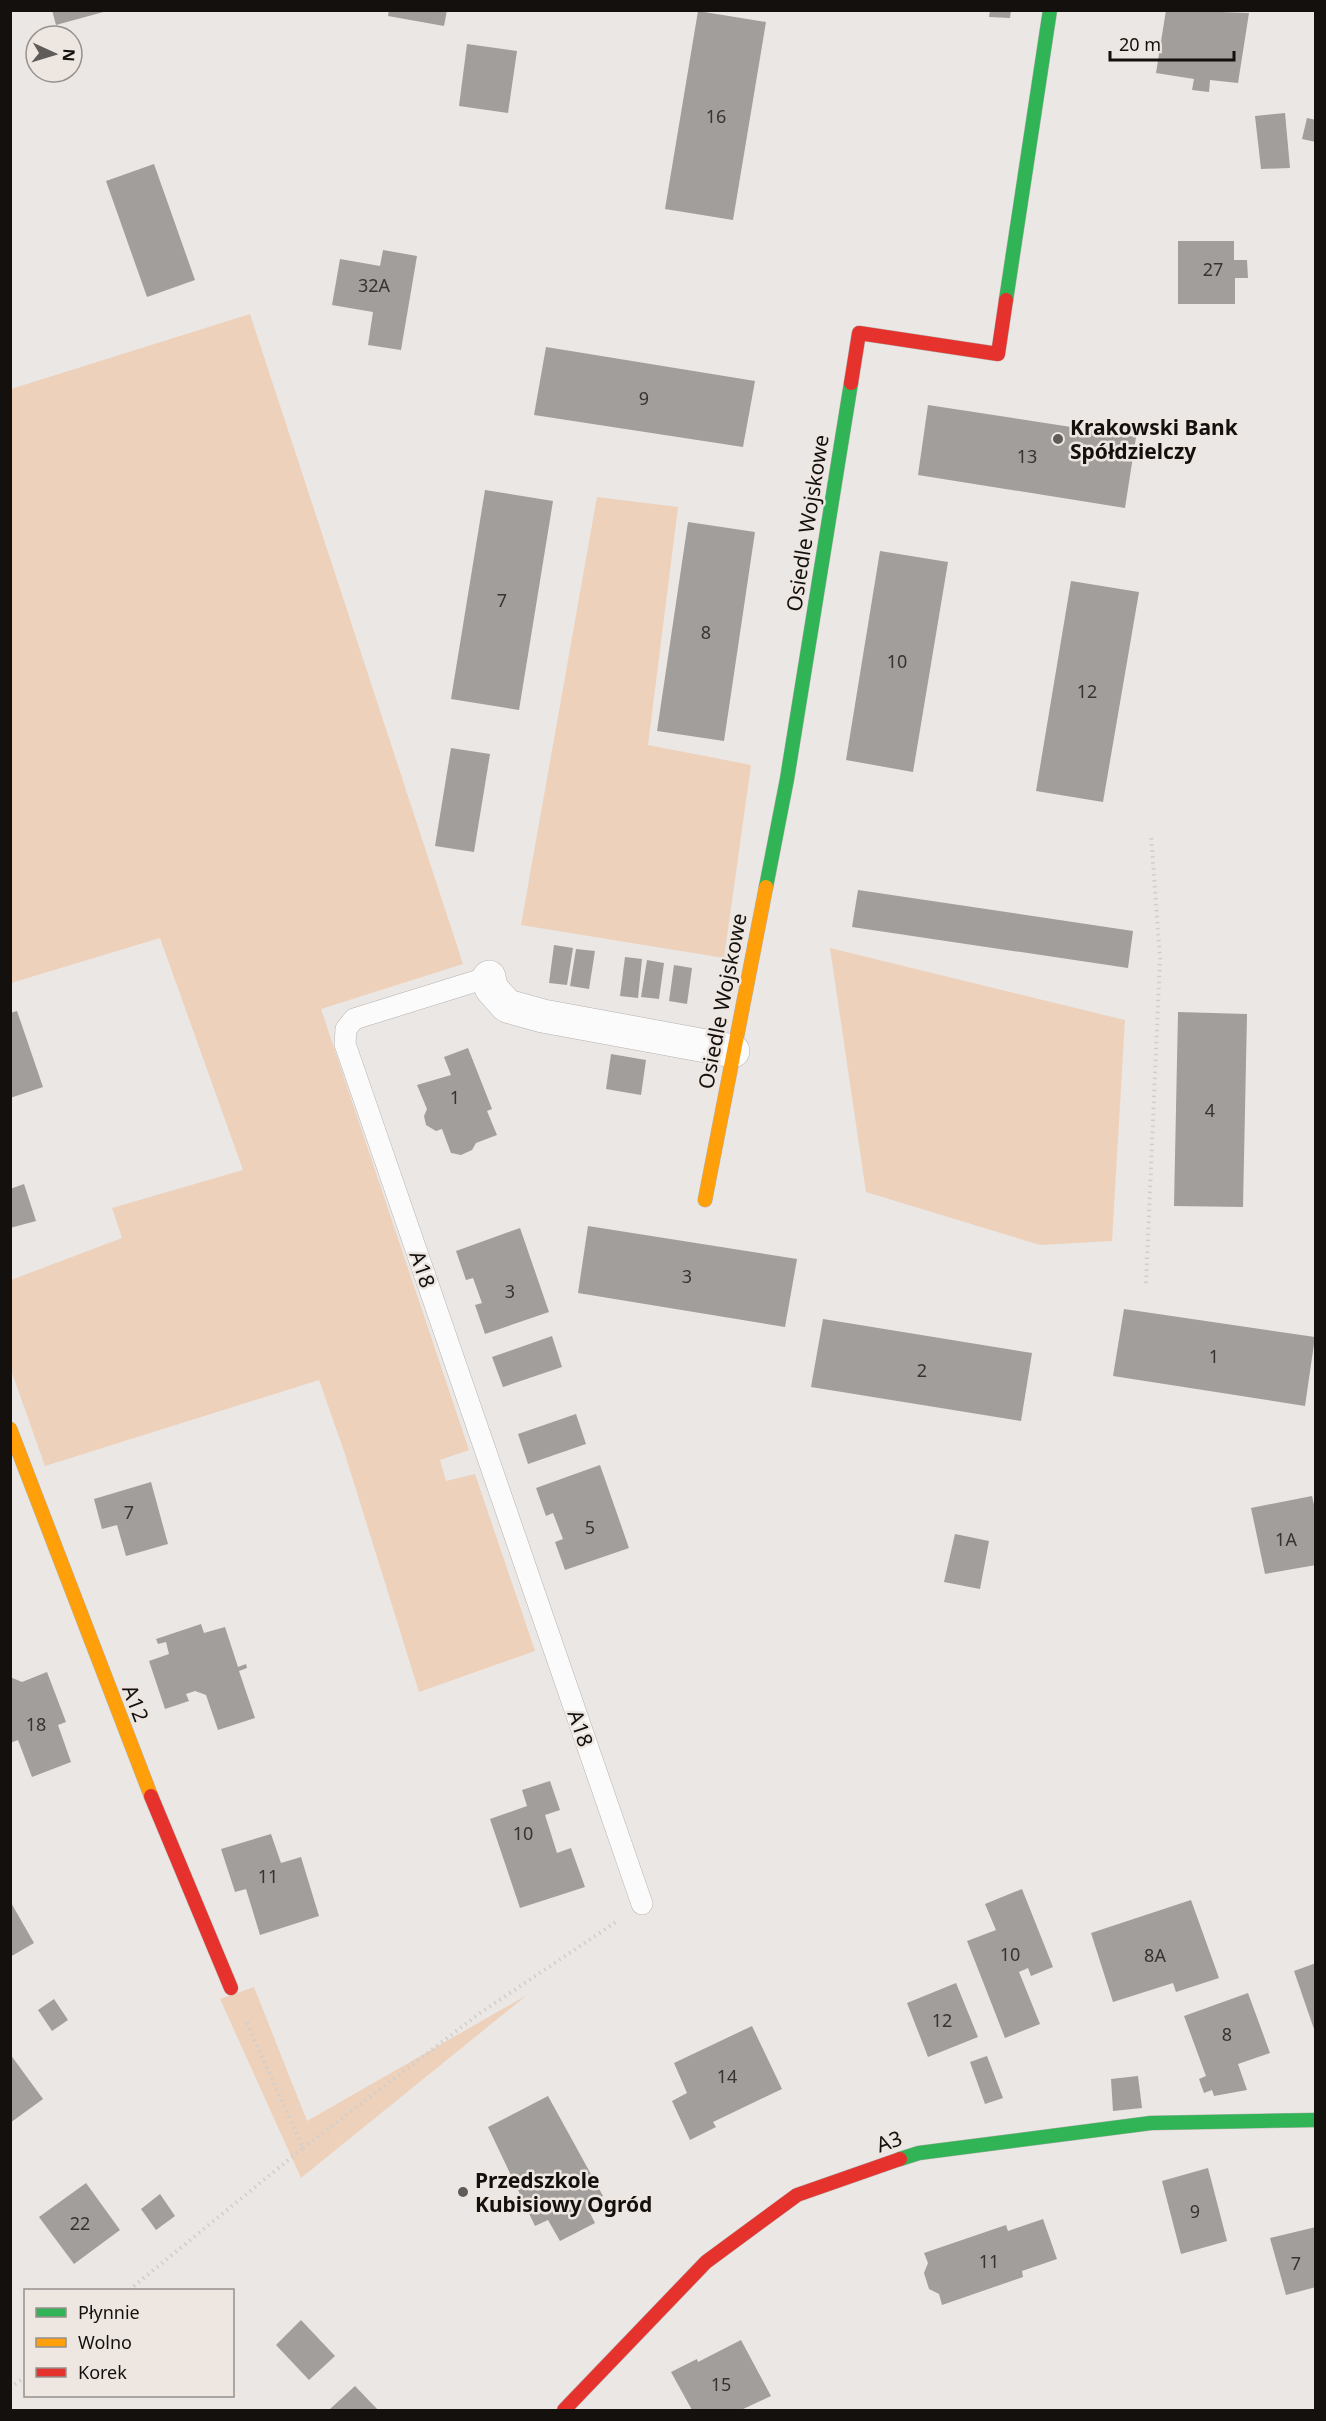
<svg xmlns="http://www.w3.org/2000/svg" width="1326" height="2421" font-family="'Noto Sans',sans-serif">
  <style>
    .green { fill: #edd1bb }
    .building { fill: #a19e9c }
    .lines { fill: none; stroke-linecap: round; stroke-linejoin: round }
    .lane-casing { stroke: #b5b2b0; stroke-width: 22 }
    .street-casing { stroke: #b5b2b0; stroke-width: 34 }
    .fast-casing { stroke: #b5b2b0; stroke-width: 15 }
    .slow-casing { stroke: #b5b2b0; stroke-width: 15 }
    .jam-casing { stroke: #b5b2b0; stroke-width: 15 }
    .path { stroke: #cfcecc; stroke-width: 4; stroke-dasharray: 1.5 4.5; stroke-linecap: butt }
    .lane { stroke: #fcfbfb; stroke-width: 21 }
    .street { stroke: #fcfbfb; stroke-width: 33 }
    .fast { stroke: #30b455; stroke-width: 14 }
    .slow { stroke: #ff9f0a; stroke-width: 14 }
    .jam { stroke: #e5322d; stroke-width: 14 }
    .poi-dot { fill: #5f5b59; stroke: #eee7e1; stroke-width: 2 }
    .labels { text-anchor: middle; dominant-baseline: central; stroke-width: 5; stroke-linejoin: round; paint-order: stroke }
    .number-label { font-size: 18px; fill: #363432 }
    .poi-label { font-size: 21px; font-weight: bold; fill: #13100e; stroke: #eee7e1; text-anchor: start }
    .street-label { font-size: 21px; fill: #13100e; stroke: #eee7e1 }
  </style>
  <rect width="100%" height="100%" fill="#ebe7e4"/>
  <g class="green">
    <polygon points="250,314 463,964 321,1009 469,1450 440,1460 446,1481 475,1474 535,1651 419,1692 344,1451 319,1380 45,1466 11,1370 11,1280 122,1238 112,1208 243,1170 160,938 11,983 11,389"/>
    <polygon points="597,497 678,507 648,745 751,765 724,958 521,925"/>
    <polygon points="830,948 1125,1020 1112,1241 1040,1245 866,1192"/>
    <polygon points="254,1987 307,2121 527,1995 301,2178 220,1999"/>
  </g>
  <g class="building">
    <polygon points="52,10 107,10 107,11 56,25"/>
    <polygon points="389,10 447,10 444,26 388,16"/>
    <polygon points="990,10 1011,10 1010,18 989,17"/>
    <polygon points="1166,10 1249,13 1238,83 1210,80 1209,92 1192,90 1194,79 1156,73"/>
    <polygon points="698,11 766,22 733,220 665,209"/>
    <polygon points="467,44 517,51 508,113 459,106"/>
    <polygon points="1285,113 1290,168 1261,169 1255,116"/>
    <polygon points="1307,118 1316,120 1316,142 1302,139"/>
    <polygon points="154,164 195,280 147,297 106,181"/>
    <polygon points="1178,241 1234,241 1234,260 1247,260 1248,278 1235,278 1235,304 1178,304"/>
    <polygon points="383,250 417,256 401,350 368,345 373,312 332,305 340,259 380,266"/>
    <polygon points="546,347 755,381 743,447 534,415"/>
    <polygon points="928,405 1136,437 1125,508 918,475"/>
    <polygon points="485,490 553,501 519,710 451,699"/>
    <polygon points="688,522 755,532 724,741 657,731"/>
    <polygon points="880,551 948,562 913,772 846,760"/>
    <polygon points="1071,581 1139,592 1103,802 1036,791"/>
    <polygon points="451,748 490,754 474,852 435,846"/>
    <polygon points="858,890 1133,931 1128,968 852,927"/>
    <polygon points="554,945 573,948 567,985 549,983"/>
    <polygon points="576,949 595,951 589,989 570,986"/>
    <polygon points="625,957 642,959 638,998 620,996"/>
    <polygon points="647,960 664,963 659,999 641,997"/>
    <polygon points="674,965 692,968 687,1004 669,1001"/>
    <polygon points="17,1011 43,1087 10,1098 10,1013"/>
    <polygon points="1178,1012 1247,1014 1243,1207 1174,1206"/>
    <polygon points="468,1048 492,1109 487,1111 497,1135 476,1143 472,1150 461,1155 451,1153 442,1129 436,1131 426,1125 424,1116 427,1109 417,1085 451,1075 444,1057"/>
    <polygon points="611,1054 646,1060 641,1095 606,1089"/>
    <polygon points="24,1184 36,1221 10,1228 10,1189"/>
    <polygon points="588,1226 797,1259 785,1327 578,1293"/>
    <polygon points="520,1228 549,1312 485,1334 475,1305 482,1303 473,1278 466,1280 456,1251"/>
    <polygon points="1124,1309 1315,1337 1305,1406 1113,1376"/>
    <polygon points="823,1319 1032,1353 1021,1421 811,1387"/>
    <polygon points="552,1336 562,1367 503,1387 492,1357"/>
    <polygon points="576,1414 586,1444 528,1464 518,1434"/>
    <polygon points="600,1465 629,1548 565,1570 555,1542 563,1539 553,1513 546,1516 536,1488"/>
    <polygon points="151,1482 168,1544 126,1556 117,1525 102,1529 94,1499"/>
    <polygon points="1312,1496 1316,1513 1316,1565 1265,1574 1251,1508"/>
    <polygon points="955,1534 989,1541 980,1589 944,1582"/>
    <polygon points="201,1624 204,1633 225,1627 238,1667 246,1664 247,1668 239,1671 255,1718 218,1730 206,1695 195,1691 186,1694 189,1701 165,1709 149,1661 169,1654 166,1642 158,1644 156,1639"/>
    <polygon points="47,1672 66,1722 58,1725 71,1762 32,1777 18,1740 10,1743 10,1677 22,1682"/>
    <polygon points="550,1781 560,1810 545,1815 557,1853 571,1848 585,1887 520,1908 490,1819 527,1806 522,1790"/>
    <polygon points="271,1834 281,1863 301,1857 319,1916 260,1935 246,1889 235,1892 221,1849"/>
    <polygon points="1022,1889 1053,1967 1031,1976 1028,1968 1019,1972 1040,2024 1005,2038 967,1941 996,1930 985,1904"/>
    <polygon points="1191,1900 1219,1978 1176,1992 1173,1983 1113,2002 1091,1933"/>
    <polygon points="10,1901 34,1943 10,1957"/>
    <polygon points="1316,1963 1316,2032 1315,2032 1294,1971"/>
    <polygon points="956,1983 978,2037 928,2057 907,2003"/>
    <polygon points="1248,1993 1270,2053 1238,2064 1247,2090 1214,2096 1212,2090 1204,2093 1199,2079 1206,2076 1184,2016"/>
    <polygon points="54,1999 68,2020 52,2031 38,2010"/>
    <polygon points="752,2026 782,2089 713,2122 716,2127 690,2140 672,2101 687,2093 674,2063"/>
    <polygon points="10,2054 43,2099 10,2123"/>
    <polygon points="987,2056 1003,2098 985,2104 970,2062"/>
    <polygon points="1138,2076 1142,2108 1113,2111 1111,2079"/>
    <polygon points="548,2096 603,2196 586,2205 595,2223 560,2241 548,2220 535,2226 488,2127"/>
    <polygon points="1208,2168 1227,2241 1181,2254 1162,2181"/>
    <polygon points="86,2183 120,2230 74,2264 39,2217"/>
    <polygon points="160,2194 175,2216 156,2230 141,2209"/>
    <polygon points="1043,2219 1057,2259 1022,2271 1023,2277 942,2305 939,2294 929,2289 924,2273 928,2263 924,2253 1006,2225 1008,2231"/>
    <polygon points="1316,2227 1316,2287 1286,2295 1270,2238"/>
    <polygon points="301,2320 335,2356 309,2380 276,2345"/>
    <polygon points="741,2340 771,2396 741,2410 692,2410 671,2372 697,2359 698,2362"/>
    <polygon points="355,2386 378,2410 329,2410"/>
  </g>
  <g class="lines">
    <defs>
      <polyline id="lane" points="489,977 354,1019 346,1029 345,1044 642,1904"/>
      <polyline id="street" points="489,977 491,988 507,1006 543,1016 733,1051"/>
      <g id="fast">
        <polyline points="1006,300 1050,10"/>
        <polyline points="766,887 787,779 851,383"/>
        <polyline points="900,2159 919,2153 1151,2123 1316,2120"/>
      </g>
      <g id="slow">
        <polyline points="705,1200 766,887"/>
        <polyline points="10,1429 151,1796"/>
      </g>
      <g id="jam">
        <polyline points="851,383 859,333 998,354 1006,300"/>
        <polyline points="151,1796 231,1988"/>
        <polyline points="564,2410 706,2262 797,2195 900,2159"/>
      </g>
    </defs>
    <use href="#lane" class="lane-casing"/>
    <use href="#street" class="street-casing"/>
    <use href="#fast" class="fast-casing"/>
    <use href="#slow" class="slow-casing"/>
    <use href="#jam" class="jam-casing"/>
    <g class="path">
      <polyline points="1146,1283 1160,959 1151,834"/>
      <polyline points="303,2148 480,2013 616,1922"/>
      <polyline points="129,2290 303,2148 247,2023"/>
      <polyline points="10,2388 26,2376"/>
    </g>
    <use href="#lane" class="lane"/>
    <use href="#street" class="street"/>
    <use href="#fast" class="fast"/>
    <use href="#slow" class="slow"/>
    <use href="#jam" class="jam"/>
  </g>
  <g class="poi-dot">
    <circle cx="1058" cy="439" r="6"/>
    <circle cx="463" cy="2192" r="6"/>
  </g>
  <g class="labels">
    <g class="number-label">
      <text x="716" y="116">16</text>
      <text x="1213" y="269">27</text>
      <text x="374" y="285">32A</text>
      <text x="644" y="398">9</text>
      <text x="1027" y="456">13</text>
      <text x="502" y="600">7</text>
      <text x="706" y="632">8</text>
      <text x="897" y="661">10</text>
      <text x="1087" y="691">12</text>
      <text x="455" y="1097">1</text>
      <text x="1210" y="1110">4</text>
      <text x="687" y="1276">3</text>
      <text x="510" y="1291">3</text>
      <text x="1214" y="1356">1</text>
      <text x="922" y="1370">2</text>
      <text x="129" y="1512">7</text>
      <text x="590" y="1527">5</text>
      <text x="1286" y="1539">1A</text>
      <text x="36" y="1724">18</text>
      <text x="523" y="1833">10</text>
      <text x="268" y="1876">11</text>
      <text x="1010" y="1954">10</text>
      <text x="1155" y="1955">8A</text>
      <text x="942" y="2020">12</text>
      <text x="1227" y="2034">8</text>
      <text x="727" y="2076">14</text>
      <text x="1195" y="2211">9</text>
      <text x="80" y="2223">22</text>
      <text x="989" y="2261">11</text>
      <text x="1296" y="2263">7</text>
      <text x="721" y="2384">15</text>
    </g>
    <g class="poi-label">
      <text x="1070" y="427">Krakowski Bank<tspan x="1070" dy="24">Spółdzielczy</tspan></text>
      <text x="475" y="2180">Przedszkole<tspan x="475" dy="24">Kubisiowy Ogród</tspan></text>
    </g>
    <g class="street-label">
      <text transform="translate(807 523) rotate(-81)">Osiedle Wojskowe</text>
      <text transform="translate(722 1001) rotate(-79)">Osiedle Wojskowe</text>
      <text transform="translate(423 1269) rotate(71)">A18</text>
      <text transform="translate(136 1703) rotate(69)">A12</text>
      <text transform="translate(581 1728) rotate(71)">A18</text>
      <text transform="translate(889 2141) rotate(-19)">A3</text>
    </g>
  </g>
  <rect width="1326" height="2421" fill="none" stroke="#13100e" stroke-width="24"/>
  <rect x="24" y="2289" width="210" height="108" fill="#eee7e1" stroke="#96918d" stroke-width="1.5"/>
  <rect x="36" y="2308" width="30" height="9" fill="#30b455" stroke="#96918d" stroke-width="1.5"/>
  <text x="78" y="2319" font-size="18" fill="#13100e">Płynnie</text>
  <rect x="36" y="2338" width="30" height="9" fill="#ff9f0a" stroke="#96918d" stroke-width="1.5"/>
  <text x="78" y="2349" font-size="18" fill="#13100e">Wolno</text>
  <rect x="36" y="2368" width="30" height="9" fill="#e5322d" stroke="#96918d" stroke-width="1.5"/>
  <text x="78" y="2379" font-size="18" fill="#13100e">Korek</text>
  <g transform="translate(54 54) rotate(94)"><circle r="28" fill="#eee7e1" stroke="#96918d" stroke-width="1.5"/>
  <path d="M0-4.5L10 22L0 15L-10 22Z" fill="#5f5b59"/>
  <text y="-9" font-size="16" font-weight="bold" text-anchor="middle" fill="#13100e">N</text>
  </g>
  <path d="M1110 51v9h124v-9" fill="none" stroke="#13100e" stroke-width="3"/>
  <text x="1119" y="51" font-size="18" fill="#13100e" stroke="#eee7e1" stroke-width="4.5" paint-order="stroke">20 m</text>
</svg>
